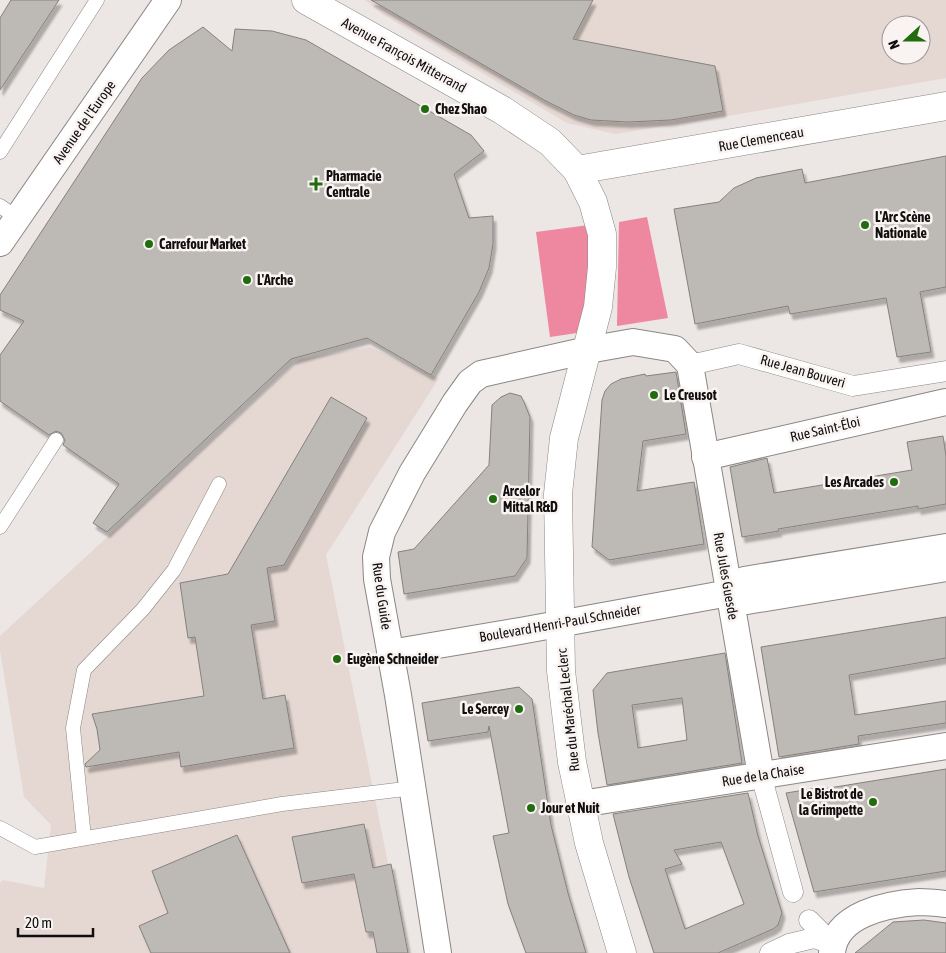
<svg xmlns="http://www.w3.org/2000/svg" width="946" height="953" font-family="'Asap Condensed',sans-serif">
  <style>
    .built { fill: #e5d8d2; fill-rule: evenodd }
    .water { fill: #ee87a0 }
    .building { fill: #bdb9b5; stroke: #86817e; fill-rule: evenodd; filter: url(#shadow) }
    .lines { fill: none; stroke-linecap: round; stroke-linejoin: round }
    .service-casing { stroke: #8c8784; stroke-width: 15 }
    .pedestrian-casing { stroke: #8c8784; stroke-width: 21 }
    .minor-casing { stroke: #8c8784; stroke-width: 28 }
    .tertiary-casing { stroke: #8c8784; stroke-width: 29 }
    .secondary-casing { stroke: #8c8784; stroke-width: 29 }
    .service { stroke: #fff; stroke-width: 14 }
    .pedestrian { stroke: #fff; stroke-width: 20 }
    .minor { stroke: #fff; stroke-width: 26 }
    .tertiary { stroke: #fff; stroke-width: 28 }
    .secondary { stroke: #fff; stroke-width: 28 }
    .poi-dot { fill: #206c0e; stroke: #f9f3f1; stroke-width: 2 }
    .labels { text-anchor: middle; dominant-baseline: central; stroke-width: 5; stroke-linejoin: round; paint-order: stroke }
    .street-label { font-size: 14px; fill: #100e0e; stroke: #f9f3f1 }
    .poi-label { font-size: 14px; font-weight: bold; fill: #100e0e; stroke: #f9f3f1; text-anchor: start }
  </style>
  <defs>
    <filter id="shadow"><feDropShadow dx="3" dy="5.5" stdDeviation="1" flood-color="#0004"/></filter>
  </defs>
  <rect width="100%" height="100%" fill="#ece6e4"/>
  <g class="built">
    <path d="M 365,0 L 946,0 L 946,78 L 728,116 L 615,134 L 567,123 L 382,14 ZM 891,25 L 921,25 L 921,55 L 891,55 Z"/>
    <polygon points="370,347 439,378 326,555 406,953 0,953 0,883 3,880 44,888 51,825 24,797 0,650 0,636 300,359"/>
  </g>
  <g class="water">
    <polygon points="647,217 668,318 617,326 619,222"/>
    <polygon points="589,225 590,283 577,333 550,337 536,232"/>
  </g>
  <g class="building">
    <polygon points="11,0 59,0 0,90 0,18"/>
    <polygon points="371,0 593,0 573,39 715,66 723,111 671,120 628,122 591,120 574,115 544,100"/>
    <polygon points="203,27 232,51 235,29 272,31 306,40 471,135 484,151 454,174 469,218 493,216 493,244 489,268 479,292 431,375 367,338 291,359 107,532 93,523 119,484 63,445 65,440 61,433 56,431 49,435 0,401 0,355 24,321 0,310 0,295 142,78 169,50"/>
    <polygon points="946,156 946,287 920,292 931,352 897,357 886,298 790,314 788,306 695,324 674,209 719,202 734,188 756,178 802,169 805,183"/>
    <polygon points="676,372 686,434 643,441 637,491 694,482 704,544 609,560 592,547 602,400 605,391 611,384 621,379 645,374 646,376"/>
    <polygon points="510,393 521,396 524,402 530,417 527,558 515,576 404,594 398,552 414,549 489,465 492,405 501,397"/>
    <polygon points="331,397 367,418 284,565 267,568 275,621 251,625 263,699 285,695 294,748 181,767 179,752 86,767 85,764 100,750 97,729 92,714 204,696 195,637 188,638 180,583 228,574"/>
    <polygon points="943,436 946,456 946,504 918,509 918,506 778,529 779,531 742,537 730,467 767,458 774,493 912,470 907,442"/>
    <polygon points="946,617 946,658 849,675 855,715 946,701 946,723 858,736 859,744 779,757 761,647"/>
    <path d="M 725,653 L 742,763 L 607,785 L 598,733 L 593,690 L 607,673 ZM 682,698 L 687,740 L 638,748 L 632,705 Z"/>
    <polygon points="519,687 532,699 551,825 568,893 586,953 526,953 508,904 493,836 509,833 489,726 488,732 428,741 422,703"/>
    <polygon points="946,769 946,871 814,892 786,793 823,787 823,789"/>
    <path d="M 748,793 L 758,836 L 782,913 L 778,925 L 773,929 L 718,953 L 654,953 L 629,877 L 613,814 ZM 721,842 L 744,904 L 685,929 L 665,869 L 682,864 L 674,850 Z"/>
    <polygon points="364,824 373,868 391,864 408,953 377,953 373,932 366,932 354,874 302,883 292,837"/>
    <polygon points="237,835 290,953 151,953 139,926 168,913 152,871"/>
    <polygon points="924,920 946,923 946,953 855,953 893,922"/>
  </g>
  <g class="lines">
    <defs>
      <g id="service">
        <polyline points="0,152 97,0"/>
        <polyline points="0,206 17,218"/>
        <polyline points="0,527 56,440"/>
        <polyline points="0,828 35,847 282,804 413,788"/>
        <polyline points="84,838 73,728 84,670 143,609 174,570 219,484"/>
      </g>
      <g id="pedestrian">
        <polyline points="690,365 739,354 853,386 946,371"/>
        <polyline points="761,775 793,892"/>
        <polyline points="809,920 831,942"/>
        <polyline points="770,953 789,944 814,938 833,944"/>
      </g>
      <g id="minor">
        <polyline points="0,243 168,0"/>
        <polyline points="705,457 946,402"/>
        <polyline points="729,593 747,601 946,568"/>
        <polyline points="390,653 520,631 729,593 744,580 946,547"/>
        <polyline points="581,804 946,746"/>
        <polyline points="438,953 398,695 377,579 376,557 382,532 412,473 455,403 470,382 481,374 588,350 633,342 675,349 690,365 761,775"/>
        <path d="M 832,953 C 835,914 887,904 919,902 C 928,902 937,903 946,904"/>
      </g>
      <polyline id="tertiary" points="577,170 946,106"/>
      <polyline id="secondary" points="306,0 502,110 550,142 577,170 593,202 602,234 602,267 598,307 564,438 558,494 561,671 572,762 589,843 622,953"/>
    </defs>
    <use href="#service" class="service-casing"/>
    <use href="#pedestrian" class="pedestrian-casing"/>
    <use href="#minor" class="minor-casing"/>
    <use href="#tertiary" class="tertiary-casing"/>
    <use href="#secondary" class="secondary-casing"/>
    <use href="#service" class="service"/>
    <use href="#pedestrian" class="pedestrian"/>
    <use href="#minor" class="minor"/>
    <use href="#tertiary" class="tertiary"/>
    <use href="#secondary" class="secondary"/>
  </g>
  <g class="poi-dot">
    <circle cx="425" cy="109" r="5"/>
    <path d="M313.5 176.5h5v5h5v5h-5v5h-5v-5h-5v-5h5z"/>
    <circle cx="865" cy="225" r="5"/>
    <circle cx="149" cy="244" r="5"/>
    <circle cx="247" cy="280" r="5"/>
    <circle cx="654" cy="395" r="5"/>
    <circle cx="894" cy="482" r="5"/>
    <circle cx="493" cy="499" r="5"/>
    <circle cx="337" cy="659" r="5"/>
    <circle cx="519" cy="709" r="5"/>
    <circle cx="873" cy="802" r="5"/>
    <circle cx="531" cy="808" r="5"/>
  </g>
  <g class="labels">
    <g class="street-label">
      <text transform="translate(404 55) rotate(29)">Avenue François Mitterrand</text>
      <text transform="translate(84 122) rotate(-55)">Avenue de l'Europe</text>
      <text transform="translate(761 139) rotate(-10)">Rue Clemenceau</text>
      <text transform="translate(803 371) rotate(16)">Rue Jean Bouveri</text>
      <text transform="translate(825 429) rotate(-13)">Rue Saint-Éloi</text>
      <text transform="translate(726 576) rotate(80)">Rue Jules Guesde</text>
      <text transform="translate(382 596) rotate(82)">Rue du Guide</text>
      <text transform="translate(560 623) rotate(-10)">Boulevard Henri-Paul Schneider</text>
      <text transform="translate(568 710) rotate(-96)">Rue du Maréchal Leclerc</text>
      <text transform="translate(763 775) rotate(-9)">Rue de la Chaise</text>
    </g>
    <g class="poi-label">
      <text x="435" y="109">Chez Shao</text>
      <text x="326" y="176">Pharmacie<tspan x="326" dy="16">Centrale</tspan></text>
      <text x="875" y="217">L'Arc Scène<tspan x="875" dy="16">Nationale</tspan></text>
      <text x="159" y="244">Carrefour Market</text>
      <text x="257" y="280">L'Arche</text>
      <text x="664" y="395">Le Creusot</text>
      <text x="884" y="482" text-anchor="end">Les Arcades</text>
      <text x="503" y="491">Arcelor<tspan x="503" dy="16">Mittal R&amp;D</tspan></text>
      <text x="347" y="659">Eugène Schneider</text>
      <text x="509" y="709" text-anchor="end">Le Sercey</text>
      <text x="863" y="794" text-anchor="end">Le Bistrot de<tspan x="863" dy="16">la Grimpette</tspan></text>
      <text x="541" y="808">Jour et Nuit</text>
    </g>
  </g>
  <g transform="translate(906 40) rotate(249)"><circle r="24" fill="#f9f3f1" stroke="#9c9796"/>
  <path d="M0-4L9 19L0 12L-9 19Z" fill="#206c0e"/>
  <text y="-8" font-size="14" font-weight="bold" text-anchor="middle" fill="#100e0e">N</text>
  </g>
  <path d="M18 928v8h75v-8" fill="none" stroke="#100e0e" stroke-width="2.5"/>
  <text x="25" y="928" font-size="15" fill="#100e0e" stroke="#f9f3f1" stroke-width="4" paint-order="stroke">20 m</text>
</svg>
